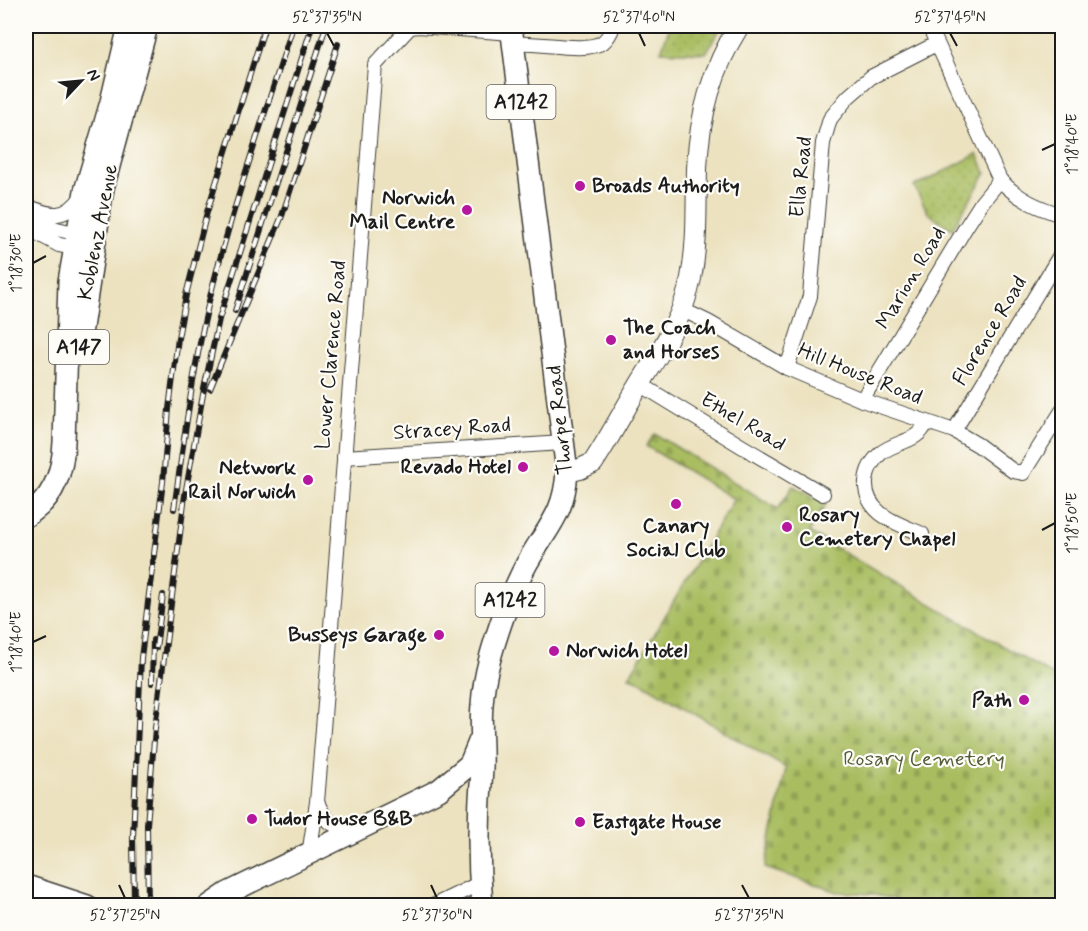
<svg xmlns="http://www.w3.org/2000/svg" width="1088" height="931" font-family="Mynerve,sans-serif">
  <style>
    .green { fill: url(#green-dots); stroke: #626c3e; stroke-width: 1.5 }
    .cemetery { fill: url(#cemetery-stones); stroke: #626c3e; stroke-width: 1.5 }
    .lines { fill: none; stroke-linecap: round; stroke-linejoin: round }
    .street-casing { stroke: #3b3a35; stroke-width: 16 }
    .secondary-casing { stroke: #3b3a35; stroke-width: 22 }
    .primary-casing { stroke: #3b3a35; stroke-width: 24 }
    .street { stroke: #fff; stroke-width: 14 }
    .secondary { stroke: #fff; stroke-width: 20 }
    .primary { stroke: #fff; stroke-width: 21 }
    .rail-casing { stroke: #1c1c1c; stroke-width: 6 }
    .rail { stroke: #fdfcf7; stroke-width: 4; stroke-dasharray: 11; stroke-linecap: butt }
    .ticks { fill: none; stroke: #1c1c1c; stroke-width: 2 }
    .poi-dot { fill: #b5179e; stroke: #fdfcf7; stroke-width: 2 }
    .labels { text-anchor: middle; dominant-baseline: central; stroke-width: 4.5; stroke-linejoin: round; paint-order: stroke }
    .shield { fill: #fdfcf7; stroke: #605f5e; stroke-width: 1.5 }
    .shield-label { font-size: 20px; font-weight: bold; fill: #1c1c1c }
    .street-label { font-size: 21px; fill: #1c1c1c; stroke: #fdfcf7 }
    .poi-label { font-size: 21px; font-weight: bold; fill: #1c1c1c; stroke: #fdfcf7; text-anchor: start }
    .park-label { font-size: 21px; fill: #545c38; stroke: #fdfcf7 }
    .neatline { fill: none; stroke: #1c1c1c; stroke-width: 2 }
    .ticks-label { font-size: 15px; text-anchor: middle; fill: #1c1c1c }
  </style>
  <defs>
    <pattern id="green-dots" width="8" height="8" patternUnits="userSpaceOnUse" patternTransform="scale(1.5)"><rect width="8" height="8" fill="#a9bd61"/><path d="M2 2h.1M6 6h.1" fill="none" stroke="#91a254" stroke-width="1.8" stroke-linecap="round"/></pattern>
    <pattern id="cemetery-stones" width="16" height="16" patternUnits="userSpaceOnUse" patternTransform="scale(1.5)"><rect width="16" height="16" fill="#a9bd61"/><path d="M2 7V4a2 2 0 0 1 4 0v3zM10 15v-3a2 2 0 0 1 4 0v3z" fill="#91a254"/></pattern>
  </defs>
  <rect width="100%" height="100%" fill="#fdfcf7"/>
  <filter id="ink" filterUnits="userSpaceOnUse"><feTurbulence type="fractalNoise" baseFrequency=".0167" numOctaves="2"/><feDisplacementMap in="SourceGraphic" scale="12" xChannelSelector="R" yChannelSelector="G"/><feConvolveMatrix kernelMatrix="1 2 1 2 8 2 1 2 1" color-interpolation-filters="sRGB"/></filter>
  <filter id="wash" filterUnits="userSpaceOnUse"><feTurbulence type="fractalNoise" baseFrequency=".008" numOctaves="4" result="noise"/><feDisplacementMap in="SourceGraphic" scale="24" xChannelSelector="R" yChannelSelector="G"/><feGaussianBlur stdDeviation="1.35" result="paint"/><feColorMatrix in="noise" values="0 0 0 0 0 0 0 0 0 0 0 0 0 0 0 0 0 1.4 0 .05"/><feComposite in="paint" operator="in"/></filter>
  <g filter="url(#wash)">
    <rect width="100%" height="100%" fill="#ece2c0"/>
    <g class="green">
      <polygon points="670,26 722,26 706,53 661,51"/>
      <polygon points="977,154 986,173 952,229 928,213 914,186 926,181"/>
    </g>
    <polygon class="cemetery" points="655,434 778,509 793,486 827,503 809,532 1062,681 1062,905 918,905 871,894 838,892 765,868 786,768 636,679 629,677 734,499 646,446"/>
  </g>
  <g filter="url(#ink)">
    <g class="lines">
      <defs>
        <g id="street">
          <path d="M 929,26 L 1000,180 C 1018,199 1038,208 1062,215"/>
          <path d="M 514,44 C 536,41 586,54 603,42 C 609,37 611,32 613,26"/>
          <path d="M 26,206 C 52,216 65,221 83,195"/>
          <polyline points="26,217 57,229 83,235"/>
          <polyline points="26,227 59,245 82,249"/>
          <polyline points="683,310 708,322 787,368 862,400 954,431 978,445 1013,471 1023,473 1062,411"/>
          <polyline points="787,368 810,296 823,143 830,119 848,97 871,77 936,44"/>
          <polyline points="640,384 743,447 823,494"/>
          <polyline points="862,400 966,227 982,202 1000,180"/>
          <polyline points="954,431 1062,252"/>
          <polyline points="344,457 563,443"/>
          <path d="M 922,534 C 897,523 864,514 866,481 C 867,470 873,460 881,453 C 896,441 919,442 926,423"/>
          <path d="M 318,804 C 327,824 332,825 353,832"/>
          <polyline points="309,855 317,802 323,729 375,65 410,27 419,26 512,33"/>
          <polyline points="433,906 474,886 481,885"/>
        </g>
        <path id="secondary" d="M 567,472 L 580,469 L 593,463 C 610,437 624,410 640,384 C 661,350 683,319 691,278 C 698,242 696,205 697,168 C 699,118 712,69 739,26"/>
        <g id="primary">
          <polyline points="80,341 103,188 147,26"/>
          <path d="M 26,516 C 53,500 63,472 64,442 L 69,281 L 85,191 L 111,102 L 129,26"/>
          <polyline points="26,886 87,906"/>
          <polyline points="209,906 228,893 439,790 470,764 479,742"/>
          <path d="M 482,906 C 478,860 478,814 482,769 C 483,748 480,726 482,705 C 484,674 493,646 503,617 C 511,597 519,576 530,558 C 549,525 564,514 567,472 L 511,26"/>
        </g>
      </defs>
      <use href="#street" class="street-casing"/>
      <use href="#secondary" class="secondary-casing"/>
      <use href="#primary" class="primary-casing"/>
      <use href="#street" class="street"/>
      <use href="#secondary" class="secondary"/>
      <use href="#primary" class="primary"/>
      <defs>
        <g id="rail">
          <polyline points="235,311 326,26"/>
          <polyline points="210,389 282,216 338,44"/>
          <path d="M 174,509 C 184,439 193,369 209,301 C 232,208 264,117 293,26"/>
          <polyline points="156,648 163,595"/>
          <polyline points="152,683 153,640"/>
          <polyline points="134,906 133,837 141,658 163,482 169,409 178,338 186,295 207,212 265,26"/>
          <polyline points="148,906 147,825 155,728 185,495 204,389 219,319 312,26"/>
        </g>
      </defs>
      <use href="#rail" class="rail-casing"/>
      <use href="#rail" class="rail"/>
    </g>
  </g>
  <path class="ticks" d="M 327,33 L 334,46M 639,33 L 645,46M 950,33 L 957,46M 1042,150 L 1055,144M 33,263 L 46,256M 1042,530 L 1055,523M 33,642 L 46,636M 119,885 L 125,898M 431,885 L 437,898M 742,885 L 749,898"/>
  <g class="poi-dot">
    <circle cx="580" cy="186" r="6"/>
    <circle cx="467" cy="210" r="6"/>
    <circle cx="611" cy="340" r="6"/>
    <circle cx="523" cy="467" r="6"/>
    <circle cx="308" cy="480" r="6"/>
    <circle cx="676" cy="504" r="6"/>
    <circle cx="787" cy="527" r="6"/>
    <circle cx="439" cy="635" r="6"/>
    <circle cx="554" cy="651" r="6"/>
    <circle cx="1024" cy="700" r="6"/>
    <circle cx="252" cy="819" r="6"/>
    <circle cx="580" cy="822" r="6"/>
  </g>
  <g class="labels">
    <g class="shield">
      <rect x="486.5" y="85" width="69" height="34" rx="4.5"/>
      <rect x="49" y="330" width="60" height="34" rx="4.5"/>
      <rect x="475.5" y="583" width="69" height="34" rx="4.5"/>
    </g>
    <g class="shield-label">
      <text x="521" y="102">A1242</text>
      <text x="79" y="347">A147</text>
      <text x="510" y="600">A1242</text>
    </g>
    <g class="street-label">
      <text transform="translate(801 177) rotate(-84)">Ella Road</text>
      <text transform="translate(98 232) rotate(-79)">Koblenz Avenue</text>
      <text transform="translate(911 278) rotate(-59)">Marion Road</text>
      <text transform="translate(990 331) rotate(-59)">Florence Road</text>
      <text transform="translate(331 355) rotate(-85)">Lower Clarence Road</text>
      <text transform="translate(860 374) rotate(22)">Hill House Road</text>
      <text transform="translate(560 420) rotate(-96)">Thorpe Road</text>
      <text transform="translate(743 422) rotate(31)">Ethel Road</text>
      <text transform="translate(452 429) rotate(-4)">Stracey Road</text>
    </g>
    <g class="poi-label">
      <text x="592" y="186">Broads Authority</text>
      <text x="455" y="198" text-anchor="end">Norwich<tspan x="455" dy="24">Mail Centre</tspan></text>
      <text x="623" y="328">The Coach<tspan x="623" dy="24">and Horses</tspan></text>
      <text x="511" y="467" text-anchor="end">Revado Hotel</text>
      <text x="296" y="468" text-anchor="end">Network<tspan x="296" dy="24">Rail Norwich</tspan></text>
      <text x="799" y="515">Rosary<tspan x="799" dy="24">Cemetery Chapel</tspan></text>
      <text x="676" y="526" text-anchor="middle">Canary<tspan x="676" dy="24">Social Club</tspan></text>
      <text x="427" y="635" text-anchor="end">Busseys Garage</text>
      <text x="566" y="651">Norwich Hotel</text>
      <text x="1012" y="700" text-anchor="end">Path</text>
      <text x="264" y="819">Tudor House B&amp;B</text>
      <text x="592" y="822">Eastgate House</text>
    </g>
    <g class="park-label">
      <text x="924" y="759">Rosary Cemetery</text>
    </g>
  </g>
  <rect width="1088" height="931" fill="none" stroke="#fdfcf7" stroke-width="66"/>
  <g transform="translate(81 81) rotate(64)" stroke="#fdfcf7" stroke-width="4.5" paint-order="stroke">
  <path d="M0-4.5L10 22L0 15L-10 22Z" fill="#1c1c1c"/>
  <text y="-9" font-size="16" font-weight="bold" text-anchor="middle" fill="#1c1c1c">N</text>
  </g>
  <rect x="33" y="33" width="1022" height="865" class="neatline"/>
  <g class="ticks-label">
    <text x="327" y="22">52°37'35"N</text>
    <text x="639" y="22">52°37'40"N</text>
    <text x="950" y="22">52°37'45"N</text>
    <text transform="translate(1072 144) rotate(-90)" y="5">1°18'40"E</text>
    <text transform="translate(16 263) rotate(-90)" y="5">1°18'30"E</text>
    <text transform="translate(1072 523) rotate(-90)" y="5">1°18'50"E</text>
    <text transform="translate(16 642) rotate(-90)" y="5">1°18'40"E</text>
    <text x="125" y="920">52°37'25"N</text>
    <text x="437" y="920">52°37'30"N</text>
    <text x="749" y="920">52°37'35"N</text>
  </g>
</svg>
